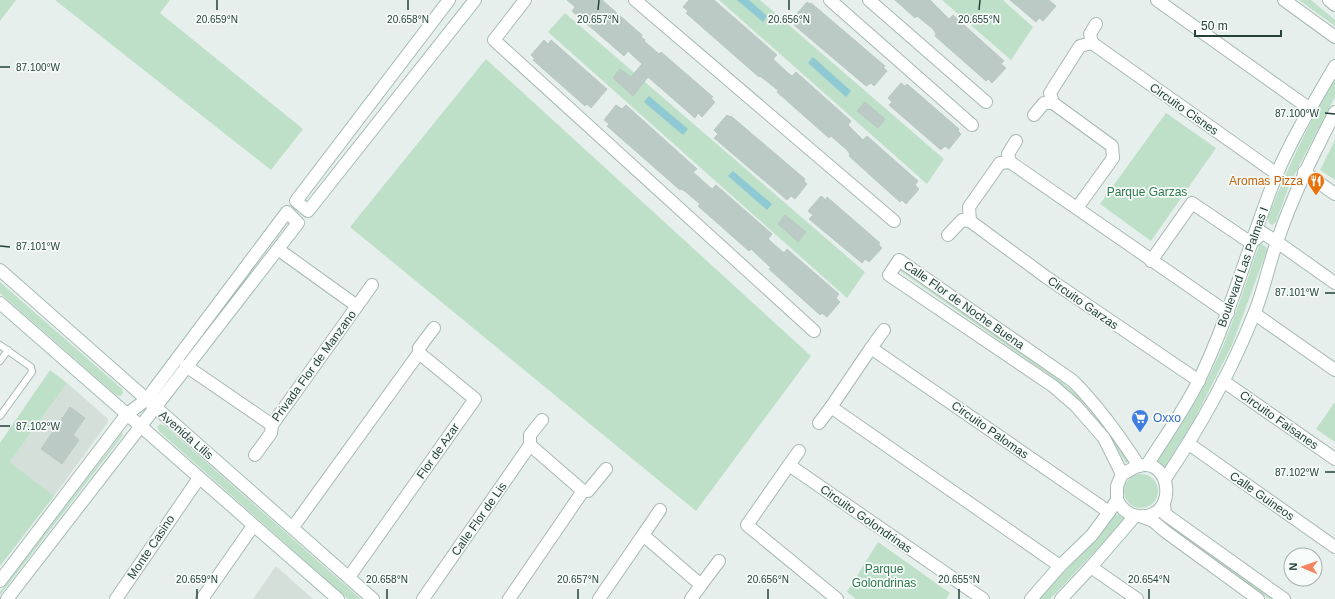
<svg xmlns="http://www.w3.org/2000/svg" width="1335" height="599" font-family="Arial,sans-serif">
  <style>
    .built { fill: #d4dfda }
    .green { fill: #bfe0c8 }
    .water { fill: #8ec9d4 }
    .building { fill: #bbcac4; stroke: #b8c9c2 }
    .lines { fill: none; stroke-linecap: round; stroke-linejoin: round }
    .lane-casing { stroke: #a8b8b2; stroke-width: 8 }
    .street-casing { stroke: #a8b8b2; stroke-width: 14 }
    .secondary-casing { stroke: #a4bbb3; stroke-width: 14 }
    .lane { stroke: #fff; stroke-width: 6 }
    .street { stroke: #fff; stroke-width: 12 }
    .secondary { stroke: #fff; stroke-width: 12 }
    .ticks { fill: none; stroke: #24423a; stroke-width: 1.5 }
    .labels { text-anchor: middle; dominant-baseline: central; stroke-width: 3.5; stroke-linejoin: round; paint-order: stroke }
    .street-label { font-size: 12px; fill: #24423a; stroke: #f7fbf9 }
    .food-label { font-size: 12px; fill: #c56008; stroke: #f7fbf9; text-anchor: end }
    .park-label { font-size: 12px; fill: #2d7a4b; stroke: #f7fbf9 }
    .shop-label { font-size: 12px; fill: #366cbe; stroke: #f7fbf9; text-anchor: start }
    .ticks-label { font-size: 10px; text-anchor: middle; fill: #24423a; stroke: #f7fbf9; stroke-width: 3.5; stroke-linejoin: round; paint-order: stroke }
  </style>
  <rect width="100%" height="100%" fill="#e6efeb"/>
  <g class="built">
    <polygon points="67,383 108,419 108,422 54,496 10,462"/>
    <polygon points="276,566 313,599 253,599"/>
  </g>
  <g class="green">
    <polygon points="0,0 16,0 0,21"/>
    <polygon points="55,0 170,0 160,13 303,129 271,170"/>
    <polygon points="719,0 760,0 944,159 927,184"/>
    <polygon points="942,0 1003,0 1033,27 1011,60"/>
    <polygon points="1299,0 1311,0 1335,20 1335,26"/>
    <polygon points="565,13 865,272 847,298 548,32"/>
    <polygon points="486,59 811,356 696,511 350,227"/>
    <path d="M 1335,78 L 1335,97 L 1290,183 L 1276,222 L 1272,225 L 1269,223 L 1268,217 C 1287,169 1309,123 1335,78 Z"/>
    <polygon points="1166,113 1216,148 1151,241 1100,204"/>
    <polygon points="1335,140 1335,180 1320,170"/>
    <path d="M 1260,243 L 1266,247 L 1267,250 L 1232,345 L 1191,426 L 1164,468 L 1156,462 C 1183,424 1208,384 1225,341 C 1238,309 1248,276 1260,243 Z"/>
    <polygon points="898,266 1057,378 1087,403 1104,424 1129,461 1126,463 1102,425 1085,405 1055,379 896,268"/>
    <polygon points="0,282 122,389 123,393 120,396 116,395 0,293"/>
    <polygon points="50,370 67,383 10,462 54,496 0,566 0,443"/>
    <polygon points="1335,402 1335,442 1316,429"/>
    <polygon points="160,424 165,426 361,599 348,599 160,432 157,427"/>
    <polygon points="122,433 123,435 0,595 0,592"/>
    <circle cx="1141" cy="491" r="17"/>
    <polygon points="1122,514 1124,517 1122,523 1050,599 1038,599 1099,536 1115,515"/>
    <polygon points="1159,517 1164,517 1277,599 1269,599 1159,519"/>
    <polygon points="878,542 950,593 946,599 856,599 847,592"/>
  </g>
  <g class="water">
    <polygon points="737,0 749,0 767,16 763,22"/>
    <polygon points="813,57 851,91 846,97 808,63"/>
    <polygon points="649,96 688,129 683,135 644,102"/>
    <polygon points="733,171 772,204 767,210 728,176"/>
  </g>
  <g class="building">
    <polygon points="567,0 602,0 642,35 641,37 645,40 644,41 659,54 661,52 713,97 711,98 715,102 702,117 698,113 695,118 648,77 633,96 613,78 620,69 631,77 642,64 628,51 624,56 587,24 572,11 575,7"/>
    <polygon points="689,0 714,0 777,55 773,59 788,73 792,76 796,72 851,121 848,125 863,140 867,136 918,181 915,185 919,189 906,204 902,200 900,202 849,156 850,154 847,150 831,136 829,138 777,92 779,91 760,76 759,77 686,13 688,11 683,7"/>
    <polygon points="895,0 930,0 949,19 953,15 1004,61 1001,64 1006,68 992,83 988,79 986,81 935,36 936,34 933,29 917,16 915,18"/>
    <polygon points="1010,0 1049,0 1056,6 1043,21 1039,18 1036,22"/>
    <polygon points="807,2 810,4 811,3 885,66 883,67 887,71 874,86 871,83 866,86 794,25 798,21 794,17"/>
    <polygon points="544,40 548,44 551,40 607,89 591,108 587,104 585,106 533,60 535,59 531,55"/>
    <polygon points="901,83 905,86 907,84 959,129 958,131 961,134 949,149 945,146 941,150 889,105 892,102 888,98"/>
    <polygon points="865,102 885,119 878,128 857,111"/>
    <polygon points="616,105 622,109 626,105 697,169 693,172 712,189 716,185 772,234 768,239 784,253 787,249 839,294 836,298 840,302 827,317 822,313 820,315 769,269 771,268 767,264 751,249 749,251 698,206 700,204 686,192 681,189 680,190 607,126 609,124 604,120"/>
    <polygon points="727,115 730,117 731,116 805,179 804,181 807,184 795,199 791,196 787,200 714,138 718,134 714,130"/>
    <polygon points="821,196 826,200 827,197 880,243 878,244 882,248 869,262 865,259 862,263 809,219 813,215 808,211"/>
    <polygon points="785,215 806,232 798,242 778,224"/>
    <polygon points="70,407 85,418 73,435 79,440 62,464 41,449"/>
  </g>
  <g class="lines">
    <defs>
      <g id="lane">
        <polyline points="0,345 31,367 32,372 0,416"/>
        <polyline points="0,361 8,350"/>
      </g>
      <g id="street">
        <polyline points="525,0 494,40 814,331"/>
        <polyline points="635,0 894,221"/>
        <polyline points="830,0 972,125"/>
        <polyline points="869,0 986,102"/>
        <polyline points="1157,0 1310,109"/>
        <polyline points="1284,0 1335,37"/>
        <polyline points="1092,43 1090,34 1096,24"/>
        <polyline points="1034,115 1044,103 1053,103"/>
        <polyline points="1010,162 1008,154 1016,141"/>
        <polyline points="1304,172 1335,194"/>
        <polyline points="1077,208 1113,158 1112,146 1053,103 1050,93 1080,46 1092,43 1277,174"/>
        <polyline points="948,235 962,220 970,221"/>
        <polyline points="1277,242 1335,283"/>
        <polyline points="1151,261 1192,203 1251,243"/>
        <polyline points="357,306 372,285"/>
        <polyline points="1255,314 1335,370"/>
        <polyline points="871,348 884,330"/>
        <polyline points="419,353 419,348 434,328"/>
        <polyline points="186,366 272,425 357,306 279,250"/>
        <polyline points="1199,381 1046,277 970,221 969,207 1000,163 1010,162 1228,313"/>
        <polyline points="1223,381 1335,459"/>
        <polyline points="819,423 831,407"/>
        <polyline points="1189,444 1335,547"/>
        <polyline points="530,445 530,435 542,420"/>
        <polyline points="255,455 271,433 272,425"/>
        <polyline points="789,465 799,451"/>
        <path d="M 1122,474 L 1104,438 L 1076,406 L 1053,386 L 889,275 L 899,260 L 1073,381 C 1099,407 1119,435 1139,466"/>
        <polyline points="583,491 588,491 606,469"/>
        <polyline points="1164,504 1165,514 1284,599"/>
        <polyline points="1143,517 1153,521 1166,532 1258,599"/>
        <polyline points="293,527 419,353 475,399 349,577"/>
        <polyline points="643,535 660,510"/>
        <polyline points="1060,566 831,407 871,348 1109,512"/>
        <polyline points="1091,567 1137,599"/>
        <polyline points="701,585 719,561"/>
        <polyline points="116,599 199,478"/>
        <polyline points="202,599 253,526"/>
        <polyline points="423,599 530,445 583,491 509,599"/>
        <polyline points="599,599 643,535 701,585 691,599"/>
        <polyline points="837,599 747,525 789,465 983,599"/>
      </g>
      <g id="secondary">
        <polyline points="449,0 296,201 308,211 475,0"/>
        <polyline points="1329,0 1335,5"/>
        <polyline points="1251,243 1263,233 1277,242"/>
        <polyline points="0,270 373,599"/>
        <polyline points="0,303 338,599"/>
        <path d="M 1147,465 C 1164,438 1185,409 1199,380 C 1231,314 1249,243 1276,176 C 1292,138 1314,102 1335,66"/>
        <path d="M 1165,479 C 1200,427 1231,372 1254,314 C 1264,291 1268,266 1277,242 C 1292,197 1313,155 1335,112"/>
        <polyline points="0,581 127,414 146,400 287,212 298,223 7,599"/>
        <path d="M 1031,599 L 1060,566 L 1092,535 L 1109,512 L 1117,500 L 1117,486 L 1122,474 C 1128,472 1133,467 1139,466 C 1172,457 1179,520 1138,516 C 1128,515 1121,508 1117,500"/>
        <polyline points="1061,599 1091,567 1135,516"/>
      </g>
    </defs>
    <use href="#lane" class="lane-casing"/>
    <use href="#street" class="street-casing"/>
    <use href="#secondary" class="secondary-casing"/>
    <use href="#lane" class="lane"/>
    <use href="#street" class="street"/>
    <use href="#secondary" class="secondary"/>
  </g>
  <path class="ticks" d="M 217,10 L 217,0M 408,10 L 408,0M 598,10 L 599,0M 789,10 L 789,0M 979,10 L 980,0M 0,67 L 10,67M 1325,113 L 1335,114M 0,246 L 10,247M 1325,293 L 1335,293M 0,426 L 10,426M 1325,472 L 1335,472M 197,599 L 197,589M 387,599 L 387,589M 578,599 L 578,589M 768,599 L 768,589M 959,599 L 959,589M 1149,599 L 1149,589"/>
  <defs>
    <symbol id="restaurant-pin" viewBox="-11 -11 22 30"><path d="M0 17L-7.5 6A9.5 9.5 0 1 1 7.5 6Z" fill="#e8710a" stroke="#f7fbf9"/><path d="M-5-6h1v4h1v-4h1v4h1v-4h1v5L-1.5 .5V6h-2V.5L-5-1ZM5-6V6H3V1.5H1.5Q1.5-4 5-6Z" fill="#fff"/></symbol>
    <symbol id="supermarket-pin" viewBox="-11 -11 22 30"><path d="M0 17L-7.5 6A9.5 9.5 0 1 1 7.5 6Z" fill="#3f7fe0" stroke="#f7fbf9"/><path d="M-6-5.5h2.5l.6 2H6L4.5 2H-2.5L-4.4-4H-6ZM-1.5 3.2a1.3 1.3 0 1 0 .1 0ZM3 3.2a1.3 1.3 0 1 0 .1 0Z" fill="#fff"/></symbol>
  </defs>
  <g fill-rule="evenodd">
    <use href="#restaurant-pin" x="1306" y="171" width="20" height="27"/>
    <use href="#supermarket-pin" x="1130" y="408" width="20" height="27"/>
  </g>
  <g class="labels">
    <g class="street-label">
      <text transform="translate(1184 109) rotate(35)">Circuito Cisnes</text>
      <text transform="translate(1243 267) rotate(-70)">Boulevard Las Palmas I</text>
      <text transform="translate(1083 303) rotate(35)">Circuito Garzas</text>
      <text transform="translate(964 305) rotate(35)">Calle Flor de Noche Buena</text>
      <text transform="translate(314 366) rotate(-54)">Privada Flor de Manzano</text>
      <text transform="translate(1279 420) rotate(35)">Circuito Faisanes</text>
      <text transform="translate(990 430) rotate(35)">Circuito Palomas</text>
      <text transform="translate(186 435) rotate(41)">Avenida Lilis</text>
      <text transform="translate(438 451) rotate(-55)">Flor de Azar</text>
      <text transform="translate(1262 496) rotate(35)">Calle Guineos</text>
      <text transform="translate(479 519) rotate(-55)">Calle Flor de Lis</text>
      <text transform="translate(866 519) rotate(35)">Circuito Golondrinas</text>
      <text transform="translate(151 547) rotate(-56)">Monte Casino</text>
    </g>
    <g class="food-label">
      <text x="1303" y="181">Aromas Pizza</text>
    </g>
    <g class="park-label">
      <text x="1147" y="192">Parque Garzas</text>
      <text x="884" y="569">Parque<tspan x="884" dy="14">Golondrinas</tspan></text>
    </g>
    <g class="shop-label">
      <text x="1153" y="418">Oxxo</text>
    </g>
  </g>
  <g class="ticks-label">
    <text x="217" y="23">20.659°N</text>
    <text x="408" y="23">20.658°N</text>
    <text x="598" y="23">20.657°N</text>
    <text x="789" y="23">20.656°N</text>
    <text x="979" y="23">20.655°N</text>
    <text x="38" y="71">87.100°W</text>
    <text x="1297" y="117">87.100°W</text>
    <text x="38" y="250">87.101°W</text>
    <text x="1297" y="296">87.101°W</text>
    <text x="38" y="430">87.102°W</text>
    <text x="1297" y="476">87.102°W</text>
    <text x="197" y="583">20.659°N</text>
    <text x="387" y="583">20.658°N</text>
    <text x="578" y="583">20.657°N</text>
    <text x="768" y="583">20.656°N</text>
    <text x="959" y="583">20.655°N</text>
    <text x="1149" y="583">20.654°N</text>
  </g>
  <g transform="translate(1303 567) rotate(272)"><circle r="19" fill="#f7fbf9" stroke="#a3b1ad"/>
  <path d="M0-3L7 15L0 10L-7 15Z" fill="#f4845f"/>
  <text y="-6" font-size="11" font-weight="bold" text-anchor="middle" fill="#24423a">N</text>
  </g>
  <path d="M1195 30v6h86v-6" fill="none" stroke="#24423a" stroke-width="2"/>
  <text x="1201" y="30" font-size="12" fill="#24423a" stroke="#f7fbf9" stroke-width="3" paint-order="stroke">50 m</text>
</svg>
